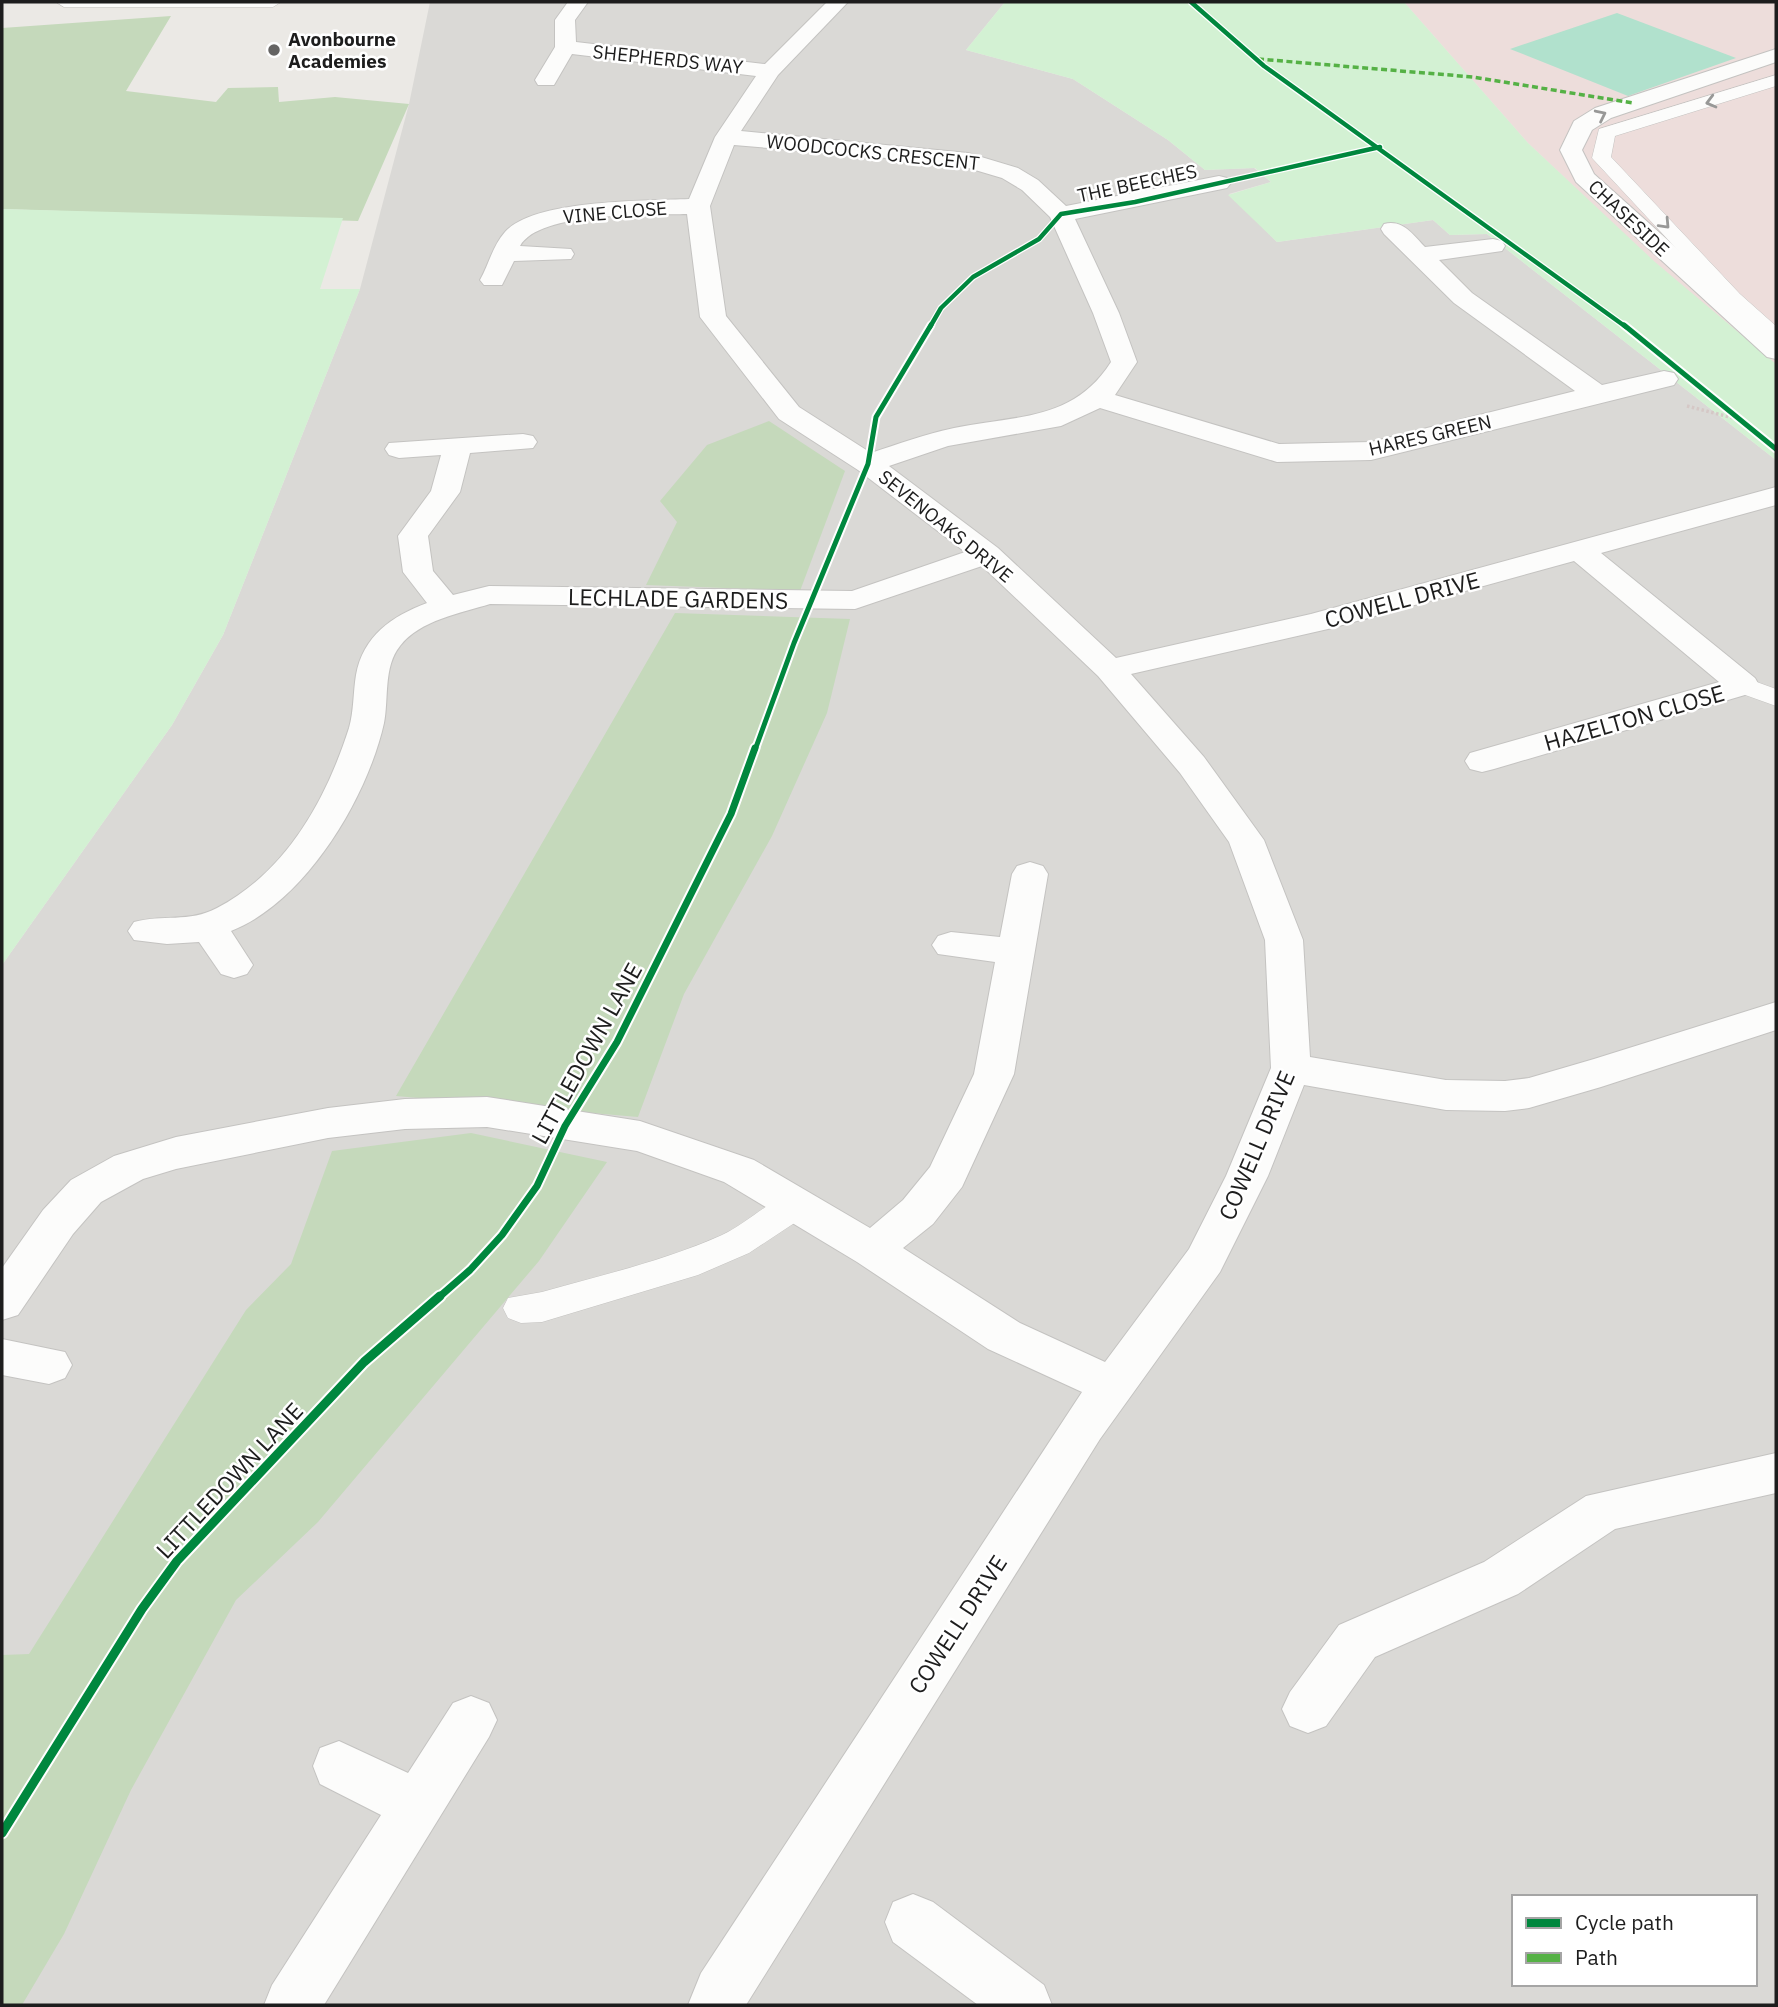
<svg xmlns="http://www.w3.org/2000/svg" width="1778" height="2007" font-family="'IBM Plex Sans',sans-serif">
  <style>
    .residential { fill: #dad9d6; fill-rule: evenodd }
    .commercial { fill: #eddddb }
    .forest { fill: #c5d9bb }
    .park { fill: #d3f1d3 }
    .pitch { fill: #b1e1cd }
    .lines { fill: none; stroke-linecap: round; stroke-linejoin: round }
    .lane-casing { stroke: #c4c3c1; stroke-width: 1 }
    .street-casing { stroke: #c4c3c1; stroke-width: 2 }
    .path { stroke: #d5c8c6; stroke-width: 3.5; stroke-dasharray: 2.5 2.5; stroke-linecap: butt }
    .lane { fill: #fcfcfb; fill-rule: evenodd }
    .street { fill: #fcfcfb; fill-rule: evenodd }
    .quiet { stroke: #55b145; stroke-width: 3.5; stroke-dasharray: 6 3.5; stroke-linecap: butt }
    .cycleway-far3-casing { stroke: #fff; stroke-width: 7 }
    .cycleway-far2-casing { stroke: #fff; stroke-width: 9 }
    .cycleway-far1-casing { stroke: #fff; stroke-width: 11 }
    .cycleway-casing { stroke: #fff; stroke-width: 13 }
    .cycleway-far3 { stroke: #00873e; stroke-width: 4.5 }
    .cycleway-far2 { stroke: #00873e; stroke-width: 5 }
    .cycleway-far1 { stroke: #00873e; stroke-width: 7 }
    .cycleway { stroke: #00873e; stroke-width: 9 }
    .oneway { stroke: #989897 }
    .poi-dot { fill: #656463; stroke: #fff; stroke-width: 2.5 }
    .labels { text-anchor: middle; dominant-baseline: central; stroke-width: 5; stroke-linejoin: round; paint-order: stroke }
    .far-poi-label { font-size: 19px; font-weight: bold; fill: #1d1d1d; stroke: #fff; text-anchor: start }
    .far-street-label { font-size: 19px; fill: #1d1d1d; stroke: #fff }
    .street-label { font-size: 23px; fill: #1d1d1d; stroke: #fff }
  </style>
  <rect width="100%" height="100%" fill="#ebe9e5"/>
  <path class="residential" d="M 430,2 L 1005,2 L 966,50 L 1073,79 L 1168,140 L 1205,170 L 1254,168 L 1271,182 L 1229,194 L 1277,242 L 1433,220 L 1450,235 L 1487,234 L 1776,460 L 1776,2005 L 2,2005 L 2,965 L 172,725 L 223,635 L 360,289 L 409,104 ZM 1514,1897 L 1755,1897 L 1755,1984 L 1514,1984 Z"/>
  <polygon class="commercial" points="1404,2 1776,2 1776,365 1678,285 1528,143"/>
  <g class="forest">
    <polygon points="171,16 126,91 216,102 228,88 278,87 279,102 335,97 409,104 358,221 2,209 2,28"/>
    <polygon points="769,421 845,471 800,591 646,585 677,522 660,501 707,445"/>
    <polygon points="675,613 850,619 827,713 772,836 684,994 638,1117 396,1096"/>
    <polygon points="471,1133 607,1162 539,1261 318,1522 236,1600 131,1790 64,1934 22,2005 2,2005 2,1655 29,1654 246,1310 291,1264 332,1151"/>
  </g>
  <g class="park">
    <polygon points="1005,2 1404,2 1528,143 1655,262 1776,364 1776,460 1487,234 1450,235 1433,220 1277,242 1228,195 1271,182 1255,168 1205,170 1168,140 1073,79 966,50"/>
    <polygon points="2,209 343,218 320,289 360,289 223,635 172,725 2,965"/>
  </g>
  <polygon class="pitch" points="1617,13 1736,58 1628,96 1510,49"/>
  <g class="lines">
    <defs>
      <g id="lane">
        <polygon points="56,2 281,2 273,7 64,7"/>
        <polygon points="1776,75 1776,86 1615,136 1611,157 1740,294 1776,326 1776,343 1768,342 1726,302 1592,158 1599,129"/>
        <polygon points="1743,677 1776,689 1776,706 1734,691 1730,685 1734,679"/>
        <path d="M 796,1192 L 808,1196 L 813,1205 L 808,1214 L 749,1253 L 698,1275 L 542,1322 L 521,1323 L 508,1318 L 503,1308 L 508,1298 L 542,1292 C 602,1275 664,1261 722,1235 C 748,1223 768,1200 796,1192 Z"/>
      </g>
      <g id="street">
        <path d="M 568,2 L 588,2 L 575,20 L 576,42 L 765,64 L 827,2 L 848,2 L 778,75 L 741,131 L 968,153 L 1018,168 L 1038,180 L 1066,206 L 1219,176 L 1227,178 L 1231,183 L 1227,188 L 1075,219 L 1119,313 L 1137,362 L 1115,395 L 1279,444 L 1371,442 L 1575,391 L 1454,303 L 1384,234 L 1381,229 L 1384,224 C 1403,219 1413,235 1425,247 L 1493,239 L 1502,241 L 1505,246 L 1502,251 L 1439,260 L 1472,293 L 1602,385 L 1664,371 L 1674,373 L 1678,379 L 1674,385 L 1371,460 L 1277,462 L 1100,408 L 1061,426 L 948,446 L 889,466 L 998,548 L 1116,658 L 1311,614 L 1776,487 L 1776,505 L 1601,553 L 1755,678 L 1759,685 L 1755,692 L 1494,769 L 1482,772 L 1470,769 L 1465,761 L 1470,753 L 1719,682 L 1574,561 L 1328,629 L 1131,674 L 1204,757 L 1264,840 L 1303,940 L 1310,1057 L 1446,1080 L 1505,1081 L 1529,1078 L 1594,1059 L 1776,1002 L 1776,1030 L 1601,1087 L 1529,1108 L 1505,1111 L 1446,1110 L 1304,1085 L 1268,1176 L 1220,1272 L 1100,1439 L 746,2005 L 688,2005 L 701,1973 L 1082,1392 L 988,1349 L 857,1262 L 724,1182 L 637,1151 L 487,1127 L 405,1129 L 328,1138 L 176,1169 L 143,1179 L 101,1202 L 73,1234 L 18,1315 L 2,1320 L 2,1268 L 43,1210 L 71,1180 L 114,1156 L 176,1137 L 328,1108 L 405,1099 L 487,1097 L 640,1121 L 754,1160 L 870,1228 L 903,1200 L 930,1167 L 974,1074 L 995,962 L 938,954 L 932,945 L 938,936 L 951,932 L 1000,937 L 1012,874 L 1017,866 L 1030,862 L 1043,866 L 1048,874 L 1014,1074 L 962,1187 L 933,1224 L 903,1248 L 1020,1323 L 1105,1362 L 1189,1249 L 1226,1176 L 1271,1068 L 1265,940 L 1229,842 L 1180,773 L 1098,676 L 982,566 L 855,609 L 490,604 C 461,613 420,620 400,646 C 383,667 389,699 384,723 C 367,799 305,902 231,931 L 253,965 L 247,974 L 234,978 L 221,974 L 199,942 L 167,944 L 134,940 L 128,931 L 134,922 C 162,914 189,923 217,908 C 286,872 326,800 349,728 C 354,711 353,693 356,675 C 363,636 392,616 427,603 L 403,572 L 398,536 L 431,491 L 441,455 L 399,458 L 389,455 L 385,449 L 389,443 L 523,434 L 533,436 L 537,442 L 533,448 L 470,453 L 460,492 L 428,536 L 433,571 L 453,595 L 489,586 L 852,591 L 965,552 L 858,470 L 779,419 L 700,317 L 687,214 C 651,215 539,211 520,246 L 571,249 L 574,254 L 571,259 L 514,261 L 502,285 L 484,285 L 480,280 C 489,264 493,245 505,232 C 534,199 646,201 689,199 L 715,137 L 756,76 L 572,54 L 554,85 L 538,85 L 535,80 L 555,47 L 555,20 ZM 734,145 L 922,161 L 965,167 L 1002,178 L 1022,190 L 1050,217 L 1093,313 L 1111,362 C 1073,422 1015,415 954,428 C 925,434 898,444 871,453 L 799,407 L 726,316 L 710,206 Z"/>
        <polygon points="1776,49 1776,62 1611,118 1592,130 1582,150 1594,174 1776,337 1776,359 1767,357 1576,182 1560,150 1574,121 1595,108"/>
        <polygon points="2,1339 65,1352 72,1365 65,1378 49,1384 2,1375"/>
        <polygon points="1776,1453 1776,1493 1615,1529 1518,1594 1375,1657 1326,1726 1308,1733 1290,1726 1282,1709 1290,1692 1339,1625 1484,1562 1586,1496"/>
        <polygon points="471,1696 489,1703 497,1720 489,1737 324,2005 264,2005 272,1985 381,1815 320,1784 313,1766 320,1748 339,1741 408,1773 453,1703"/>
        <polygon points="913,1894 933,1902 1044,1985 1052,2005 978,2005 893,1942 885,1922 893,1902"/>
      </g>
    </defs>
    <use href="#lane" class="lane-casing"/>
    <use href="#street" class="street-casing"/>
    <polyline class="path" points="1687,406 1741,420"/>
    <use href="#lane" class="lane"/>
    <use href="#street" class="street"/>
    <polyline class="quiet" points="1258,59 1473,77 1633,103"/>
    <defs>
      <g id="cycleway-far3">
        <polyline points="1191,2 1264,66 1626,327"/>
        <polyline points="930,327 941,308 973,277 1039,239 1061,214 1135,202 1380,147"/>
      </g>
      <g id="cycleway-far2">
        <polyline points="1624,325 1776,449"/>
        <polyline points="755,750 794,643 868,464 876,417 931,325"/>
      </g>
      <polyline id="cycleway-far1" points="438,1298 470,1270 502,1235 537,1186 565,1126 617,1042 731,814 755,748"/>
      <polyline id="cycleway" points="2,1833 142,1609 177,1561 364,1362 440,1296"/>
    </defs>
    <use href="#cycleway-far3" class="cycleway-far3-casing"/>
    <use href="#cycleway-far2" class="cycleway-far2-casing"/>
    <use href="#cycleway-far1" class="cycleway-far1-casing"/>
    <use href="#cycleway" class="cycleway-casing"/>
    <use href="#cycleway-far3" class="cycleway-far3"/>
    <use href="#cycleway-far2" class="cycleway-far2"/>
    <use href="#cycleway-far1" class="cycleway-far1"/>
    <use href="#cycleway" class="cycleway"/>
  </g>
  <defs><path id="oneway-chevron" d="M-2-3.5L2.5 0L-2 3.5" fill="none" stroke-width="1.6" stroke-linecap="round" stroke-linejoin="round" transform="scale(1.75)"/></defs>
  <g class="oneway">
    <use href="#oneway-chevron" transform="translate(1711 102) rotate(165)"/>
    <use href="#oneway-chevron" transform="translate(1601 115) rotate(-26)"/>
    <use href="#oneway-chevron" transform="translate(1665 224) rotate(47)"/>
  </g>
  <circle class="poi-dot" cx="274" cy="50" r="7"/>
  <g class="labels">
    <g class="far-poi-label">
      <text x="288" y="39">Avonbourne<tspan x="288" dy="22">Academies</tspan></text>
    </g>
    <g class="far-street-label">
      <text transform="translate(668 59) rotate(6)">SHEPHERDS WAY</text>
      <text transform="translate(873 152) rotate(6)">WOODCOCKS CRESCENT</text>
      <text transform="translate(1137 183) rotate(-12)">THE BEECHES</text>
      <text transform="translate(615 212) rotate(-5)">VINE CLOSE</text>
      <text transform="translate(1629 218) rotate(43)">CHASESIDE</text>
      <text transform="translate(1430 435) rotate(-13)">HARES GREEN</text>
      <text transform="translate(946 526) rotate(39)">SEVENOAKS DRIVE</text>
    </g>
    <g class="street-label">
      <text transform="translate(678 598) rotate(1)">LECHLADE GARDENS</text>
      <text transform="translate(1402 599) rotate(-15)">COWELL DRIVE</text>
      <text transform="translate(1634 717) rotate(-16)">HAZELTON CLOSE</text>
      <text transform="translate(586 1053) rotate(-61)">LITTLEDOWN LANE</text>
      <text transform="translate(1256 1145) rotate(-67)">COWELL DRIVE</text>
      <text transform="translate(229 1480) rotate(-47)">LITTLEDOWN LANE</text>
      <text transform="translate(957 1624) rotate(-57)">COWELL DRIVE</text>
    </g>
  </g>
  <rect width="1778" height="2007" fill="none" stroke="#1d1d1d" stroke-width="7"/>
  <rect x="1512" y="1895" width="245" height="91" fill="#ffffff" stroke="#a5a5a5" stroke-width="2"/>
  <rect x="1526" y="1918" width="35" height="10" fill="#00873e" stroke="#a5a5a5" stroke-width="2"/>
  <text x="1575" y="1930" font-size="21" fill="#1d1d1d">Cycle path</text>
  <rect x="1526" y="1953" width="35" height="10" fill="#55b145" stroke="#a5a5a5" stroke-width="2"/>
  <text x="1575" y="1965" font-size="21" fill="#1d1d1d">Path</text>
</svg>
